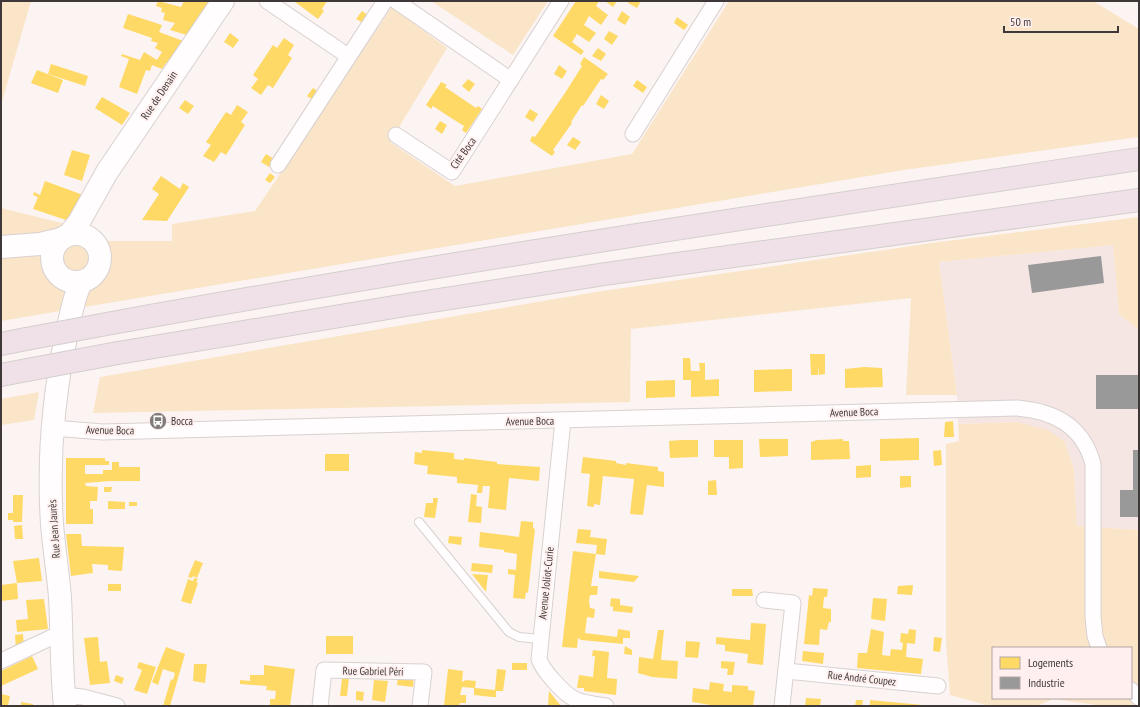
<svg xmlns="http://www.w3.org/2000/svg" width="1140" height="707" font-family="'PT Sans Narrow',sans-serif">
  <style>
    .built { fill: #f5e5e3 }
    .green { fill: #fbe5c8; fill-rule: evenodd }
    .homes { fill: #ffd966 }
    .industry { fill: #999 }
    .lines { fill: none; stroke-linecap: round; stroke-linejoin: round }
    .lane-casing { stroke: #d8d1d0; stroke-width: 10 }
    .street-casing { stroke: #d8d1d0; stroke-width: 17 }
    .secondary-casing { stroke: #d8d1d0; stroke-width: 24 }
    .highway-casing { stroke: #d4cfcf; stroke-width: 24 }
    .lane { stroke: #fffdfd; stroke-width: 8 }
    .street { stroke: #fffdfd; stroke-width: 15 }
    .secondary { stroke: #fffdfd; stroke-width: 22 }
    .highway { stroke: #efe1e7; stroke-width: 22 }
    .highway-bridge-casing { stroke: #d4cfcf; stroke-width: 24; stroke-linecap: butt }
    .highway-bridge { stroke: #efe1e7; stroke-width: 22 }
    .labels { text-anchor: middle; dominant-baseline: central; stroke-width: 4; stroke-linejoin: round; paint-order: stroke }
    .street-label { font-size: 11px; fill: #3e3838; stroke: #fff0ef }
    .poi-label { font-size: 11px; fill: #3e3838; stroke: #fff0ef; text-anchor: start }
  </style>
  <rect width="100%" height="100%" fill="#fcf4f2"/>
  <polygon class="built" points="1113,245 1119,314 1139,330 1139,530 1077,526 1074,470 1065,442 1017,422 958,424 957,395 939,262"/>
  <g class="green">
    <polygon points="1,1 31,1 1,105"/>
    <polygon points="431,1 548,1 513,55"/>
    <polygon points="729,1 1093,1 1139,29 1139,137 904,170 1,321 1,208 69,225 107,241 172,241 172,224 255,211 392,7 447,48 390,142 455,186 632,154"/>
    <polygon points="1139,217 1139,330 1119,314 1113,245 939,262 957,395 906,395 911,298 631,329 630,402 93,413 100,377 596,292 939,242"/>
    <polygon points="39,392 34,420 1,425 1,399"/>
    <path d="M 1017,422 L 1048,430 L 1065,442 L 1074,470 L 1077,526 L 1139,530 L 1138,706 L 1104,706 L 1053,699 L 1037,706 L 990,706 L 950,695 L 946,642 L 946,444 L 959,441 L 958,424 ZM 993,648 L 1131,648 L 1131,698 L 993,698 Z"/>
  </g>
  <g class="homes">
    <polygon points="158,1 181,7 184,1 214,1 190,36 170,30 175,23 163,20 165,13 161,12 162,8 156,6"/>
    <polygon points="296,1 327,1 322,9 324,11 318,19 295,2"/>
    <polygon points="576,1 599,1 596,6 608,15 601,25 589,16 584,25 596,33 589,42 577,34 572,42 584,51 581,55 553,36"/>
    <polygon points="605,1 617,1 613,7"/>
    <polygon points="629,1 641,1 637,8 628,3"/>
    <polygon points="362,11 369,16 365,24 356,19"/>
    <polygon points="622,11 630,17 625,25 617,20"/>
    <polygon points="128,14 162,25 159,32 186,42 170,65 166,63 162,69 152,65 150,71 146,70 137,94 119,87 129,59 121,56 122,54 140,60 144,52 157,60 162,52 155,48 158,43 151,41 152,38 123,28"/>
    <polygon points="677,17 688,25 684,30 674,23"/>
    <polygon points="609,31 618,36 612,45 604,39"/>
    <polygon points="230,33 239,40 233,48 224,42"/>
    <polygon points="284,38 294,45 288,55 292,58 273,88 268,85 261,95 251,88 258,79 253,75 273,45 277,48"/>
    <polygon points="598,48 606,54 601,61 592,56"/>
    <polygon points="584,57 608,74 603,80 601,79 583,106 582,105 571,122 572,123 553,150 555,152 552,156 530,141 532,136 535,137 565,93 582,66 580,64"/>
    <polygon points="51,64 88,76 85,86 48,74"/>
    <polygon points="559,65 567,71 562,79 554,74"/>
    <polygon points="37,70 63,80 58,93 31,83"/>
    <polygon points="468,79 475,84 469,92 462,86"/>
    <polygon points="637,80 647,87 643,93 633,86"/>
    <polygon points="441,82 447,85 445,87 476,108 478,106 482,109 466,133 462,130 464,126 448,116 433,106 431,109 426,105"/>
    <polygon points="313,88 321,93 316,102 307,96"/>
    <polygon points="601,95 609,101 604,109 596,104"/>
    <polygon points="102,97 130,113 122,125 95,108"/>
    <polygon points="185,100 194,106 188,114 179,108"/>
    <polygon points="237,105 248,112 241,122 245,125 226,155 221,152 214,162 203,156 211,145 206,142 226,112 231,115"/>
    <polygon points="530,109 538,114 533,122 525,117"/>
    <polygon points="440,121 447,125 442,134 435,129"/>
    <polygon points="573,137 581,142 575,150 567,145"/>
    <polygon points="72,150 90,155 82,181 64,175"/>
    <polygon points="266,154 274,159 269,167 261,162"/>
    <polygon points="270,173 275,177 270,183 265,180"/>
    <polygon points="161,176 180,189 183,183 189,187 167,221 142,220 159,194 152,189"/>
    <polygon points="45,181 83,195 72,222 33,209 38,197 33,195 34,192 40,195"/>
    <polygon points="810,354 825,354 825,374 819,375 818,365 818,375 811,375"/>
    <polygon points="683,358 690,358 691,371 700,371 699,363 705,363 705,380 719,379 719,396 691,397 691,380 683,380"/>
    <polygon points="864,367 882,368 883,387 845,388 845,369"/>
    <polygon points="792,369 792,391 754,392 754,370"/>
    <polygon points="675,380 675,397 646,398 646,381"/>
    <polygon points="953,421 954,437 944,437 945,422"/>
    <polygon points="919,438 919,460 880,461 880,439"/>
    <polygon points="759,439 788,439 788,456 760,457"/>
    <polygon points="843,439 843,441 849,441 850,459 811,460 811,442 817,440"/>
    <polygon points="681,440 698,440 698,457 670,458 669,441"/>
    <polygon points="714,440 743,440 743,468 729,469 729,457 714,457"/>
    <polygon points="422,450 454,453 454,459 464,460 464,458 497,462 497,464 540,467 539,481 509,478 506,510 488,508 490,486 483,486 482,493 477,493 478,485 457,483 457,477 427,474 428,466 414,464 415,452 422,453"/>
    <polygon points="941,450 942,465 934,466 933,451"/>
    <rect x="325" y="454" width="24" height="17"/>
    <polygon points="583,457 616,461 616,463 626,465 626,463 658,467 658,471 664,472 664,487 647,485 643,515 630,514 634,479 603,476 600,505 594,504 594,507 587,506 590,474 581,473"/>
    <polygon points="66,458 105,458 105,461 109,461 109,465 85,465 85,474 103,474 103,470 112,470 112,462 119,462 119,467 140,467 140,481 111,481 85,483 86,486 98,487 97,501 90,501 90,509 93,509 93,524 66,524"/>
    <polygon points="871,465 871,477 856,478 856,466"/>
    <polygon points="900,476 911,476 911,487 900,488"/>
    <polygon points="716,480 717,495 708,495 708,481"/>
    <polygon points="104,487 112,487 111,492 104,492"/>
    <polygon points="471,494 477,495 476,506 482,507 481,523 468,522"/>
    <polygon points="13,495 23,495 22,522 13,522 13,520 8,520 8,513 13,513"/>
    <polygon points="433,498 438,498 435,518 424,517 426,503 433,503"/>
    <polygon points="108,501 125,502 125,509 108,509"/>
    <rect x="129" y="502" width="8" height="4"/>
    <polygon points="521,521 533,522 533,528 535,529 528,593 526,592 525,599 513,598 515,575 508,574 508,569 516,570 517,554 504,552 504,550 479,547 480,532 519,537"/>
    <polygon points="22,525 23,539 15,539 14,526"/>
    <polygon points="578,529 591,530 590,537 607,539 605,555 596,554 591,586 598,586 597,595 590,595 589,601 590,608 595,609 594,618 587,617 585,633 617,637 618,629 630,631 630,638 623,638 623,644 581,640 578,638 577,648 562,647 573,551 596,554 597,545 576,543"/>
    <polygon points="66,534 81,534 82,546 124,547 122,571 108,570 108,565 92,564 93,573 71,576"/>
    <polygon points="449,536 462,537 461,545 448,543"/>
    <polygon points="39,558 42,581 17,583 13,561"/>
    <polygon points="195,560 203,563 197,578 193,576 192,578 188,577"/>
    <polygon points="472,563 493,565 492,573 471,571"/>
    <polygon points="599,571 639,576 634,582 599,578"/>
    <polygon points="472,574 488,575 486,592"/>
    <polygon points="194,578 198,579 196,582 198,583 191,604 181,601 188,579 193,581"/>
    <polygon points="17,583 18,599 1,601 1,585"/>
    <rect x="108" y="584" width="13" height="7"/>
    <polygon points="913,585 912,595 897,594 898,586"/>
    <polygon points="813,588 828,589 827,597 824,597 823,608 831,609 831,622 829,622 827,630 820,629 819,645 804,644 809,595 812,596"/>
    <polygon points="732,589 752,589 753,596 732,596"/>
    <polygon points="611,598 620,599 620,605 633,607 632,613 613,611 613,607 610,606"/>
    <polygon points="873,598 887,599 885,621 871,619"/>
    <polygon points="44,599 48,629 17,632 16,620 28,619 26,600"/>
    <polygon points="751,623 766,624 763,665 747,663 748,654 725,651 725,645 716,644 716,637 750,640"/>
    <polygon points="871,629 884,632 882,655 890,656 891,649 902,650 903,643 900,642 901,633 908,634 909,629 916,630 915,644 907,643 906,657 923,659 921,674 857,668 858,653 867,653"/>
    <polygon points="658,630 664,630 661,660 678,661 677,679 652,677 638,673 639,657 653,659"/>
    <polygon points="23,634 24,647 16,649 15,635"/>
    <rect x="326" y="636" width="27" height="18"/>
    <polygon points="98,637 100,662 107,661 110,683 90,685 84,638"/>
    <polygon points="934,637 942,638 940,652 933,651"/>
    <polygon points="686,641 700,642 698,658 685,657"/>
    <polygon points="625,646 632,650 632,655 624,654"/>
    <polygon points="166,647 185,654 170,706 163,706 171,679 173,680 175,673 163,669 158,685 152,682"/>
    <polygon points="593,650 609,652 607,678 617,679 616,695 584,691 584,688 577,688 579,675 593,677 595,656 592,656"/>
    <polygon points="803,651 824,653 823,664 802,661"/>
    <polygon points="32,656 38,669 1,686 1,671"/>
    <polygon points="721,661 735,662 733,675 727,675 728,669 721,668"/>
    <polygon points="139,662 156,667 147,694 134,690 142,670 137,668"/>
    <rect x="512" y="663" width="15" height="7"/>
    <polygon points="194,664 207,664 205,683 193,681"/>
    <polygon points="264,665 295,669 290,706 270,706 270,699 275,699 276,691 266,690 267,686 240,684 240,680 250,681 250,675 264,675"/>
    <polygon points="448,669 463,671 462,682 466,680 476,681 475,688 495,690 497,669 506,670 503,691 496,691 496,697 492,697 474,695 474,688 462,687 460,695 466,695 466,703 460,703 459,706 444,706"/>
    <polygon points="398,674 414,676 413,687 397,685"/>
    <polygon points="116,675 124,678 122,684 114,681"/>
    <polygon points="342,678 349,678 347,696 340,696"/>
    <polygon points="374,680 388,681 385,702 372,700"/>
    <polygon points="710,682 724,684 723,691 732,692 732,685 748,686 748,690 755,691 753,706 717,706 692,702 693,688 709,690"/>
    <polygon points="356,691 364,692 363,701 356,700"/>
    <polygon points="549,691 561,706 548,706"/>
    <polygon points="1,694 10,696 8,706 1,706"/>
    <polygon points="806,698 821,699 820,706 805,706"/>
    <polygon points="856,700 863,700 862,706 855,706"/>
    <polygon points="870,700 923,705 923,706 870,706"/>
    <polygon points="21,702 33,704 33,706 21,706"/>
  </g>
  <g class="industry">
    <polygon points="1101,256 1104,283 1032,293 1028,265"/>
    <rect x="1096" y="375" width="43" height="34"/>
    <polygon points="1133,450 1139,450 1139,517 1120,517 1120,490 1133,490"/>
  </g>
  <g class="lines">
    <defs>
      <polyline id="lane" points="419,522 509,632 519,637 540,639"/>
      <g id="street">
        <polyline points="267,1 348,56"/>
        <polyline points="396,1 511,80"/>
        <polyline points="633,134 716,1"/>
        <polyline points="396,135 452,172 561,1"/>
        <polyline points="278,165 385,1"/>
        <path d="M 563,420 L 539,659 C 542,668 547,673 553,680 C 572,702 578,702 606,706"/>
        <path d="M 53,428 L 103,432 L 1017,408 C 1054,411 1083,426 1093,464 L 1093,617 L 1095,636 L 1099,648"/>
        <polyline points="764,600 793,603 782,706"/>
        <polyline points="1,661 61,633"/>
        <polyline points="786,671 938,686"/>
        <polyline points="1131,690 1139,698"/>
        <polyline points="64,695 83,697 117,706"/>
        <polyline points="320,706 324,670 424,672 420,706"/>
      </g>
      <g id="secondary">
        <circle cx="76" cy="258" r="24"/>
        <polyline points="69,235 79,222 107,172 223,1"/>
        <polyline points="1,247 40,244 61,239"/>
        <path d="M 65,706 C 61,670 62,633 60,597 C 58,573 54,549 52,524 C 48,462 53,398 66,337 C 70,318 73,299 81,282"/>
      </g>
      <g id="highway">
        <path d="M 112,323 C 454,261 796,210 1139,159"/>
        <polyline points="1,344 26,339"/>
        <polyline points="118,353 406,305 605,274 1139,200"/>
        <polyline points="1,375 27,370"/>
      </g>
    </defs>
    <use href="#lane" class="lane-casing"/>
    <use href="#street" class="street-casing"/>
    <use href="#secondary" class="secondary-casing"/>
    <use href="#highway" class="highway-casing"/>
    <use href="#lane" class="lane"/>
    <use href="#street" class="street"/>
    <use href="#secondary" class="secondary"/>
    <use href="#highway" class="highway"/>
    <defs>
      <g id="highway-bridge">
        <polyline points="26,339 112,323"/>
        <polyline points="27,370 118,353"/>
      </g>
    </defs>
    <use href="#highway-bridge" class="highway-bridge-casing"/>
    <use href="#highway-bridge" class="highway-bridge"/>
  </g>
  <defs>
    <symbol id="bus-disc" viewBox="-11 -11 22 22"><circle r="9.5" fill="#807a79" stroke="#fff0ef"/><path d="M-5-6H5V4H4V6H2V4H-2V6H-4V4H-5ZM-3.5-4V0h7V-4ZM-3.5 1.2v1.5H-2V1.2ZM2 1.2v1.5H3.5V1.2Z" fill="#fff"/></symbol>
  </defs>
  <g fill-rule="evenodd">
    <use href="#bus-disc" x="148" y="411" width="20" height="20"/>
  </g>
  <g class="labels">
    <g class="street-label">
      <text transform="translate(159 95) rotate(-56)">Rue de Denain</text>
      <text transform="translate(463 153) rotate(-55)">Cité Boca</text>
      <text transform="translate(854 412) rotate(-2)">Avenue Boca</text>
      <text transform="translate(530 421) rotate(-1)">Avenue Boca</text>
      <text transform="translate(110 430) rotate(1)">Avenue Boca</text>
      <text transform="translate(54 529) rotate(-94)">Rue Jean Jaurès</text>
      <text transform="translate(546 583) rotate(-84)">Avenue Joliot-Curie</text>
      <text transform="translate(373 671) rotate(1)">Rue Gabriel Péri</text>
      <text transform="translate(862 678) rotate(6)">Rue André Coupez</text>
    </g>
    <g class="poi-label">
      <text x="171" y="421">Bocca</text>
    </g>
  </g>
  <rect width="1140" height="707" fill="none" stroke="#3e3838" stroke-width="4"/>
  <rect x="992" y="647" width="140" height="52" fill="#fff0ef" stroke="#b2a6a6"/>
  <rect x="1000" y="657" width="20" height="12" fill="#ffd966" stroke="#b2a6a6"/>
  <text x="1028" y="667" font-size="12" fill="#3e3838">Logements</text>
  <rect x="1000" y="677" width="20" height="12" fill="#999999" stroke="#b2a6a6"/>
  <text x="1028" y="687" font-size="12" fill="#3e3838">Industrie</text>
  <path d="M1004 26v6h114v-6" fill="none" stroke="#3e3838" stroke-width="2"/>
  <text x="1010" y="26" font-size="12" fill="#3e3838" stroke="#fff0ef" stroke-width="3" paint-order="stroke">50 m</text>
</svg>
